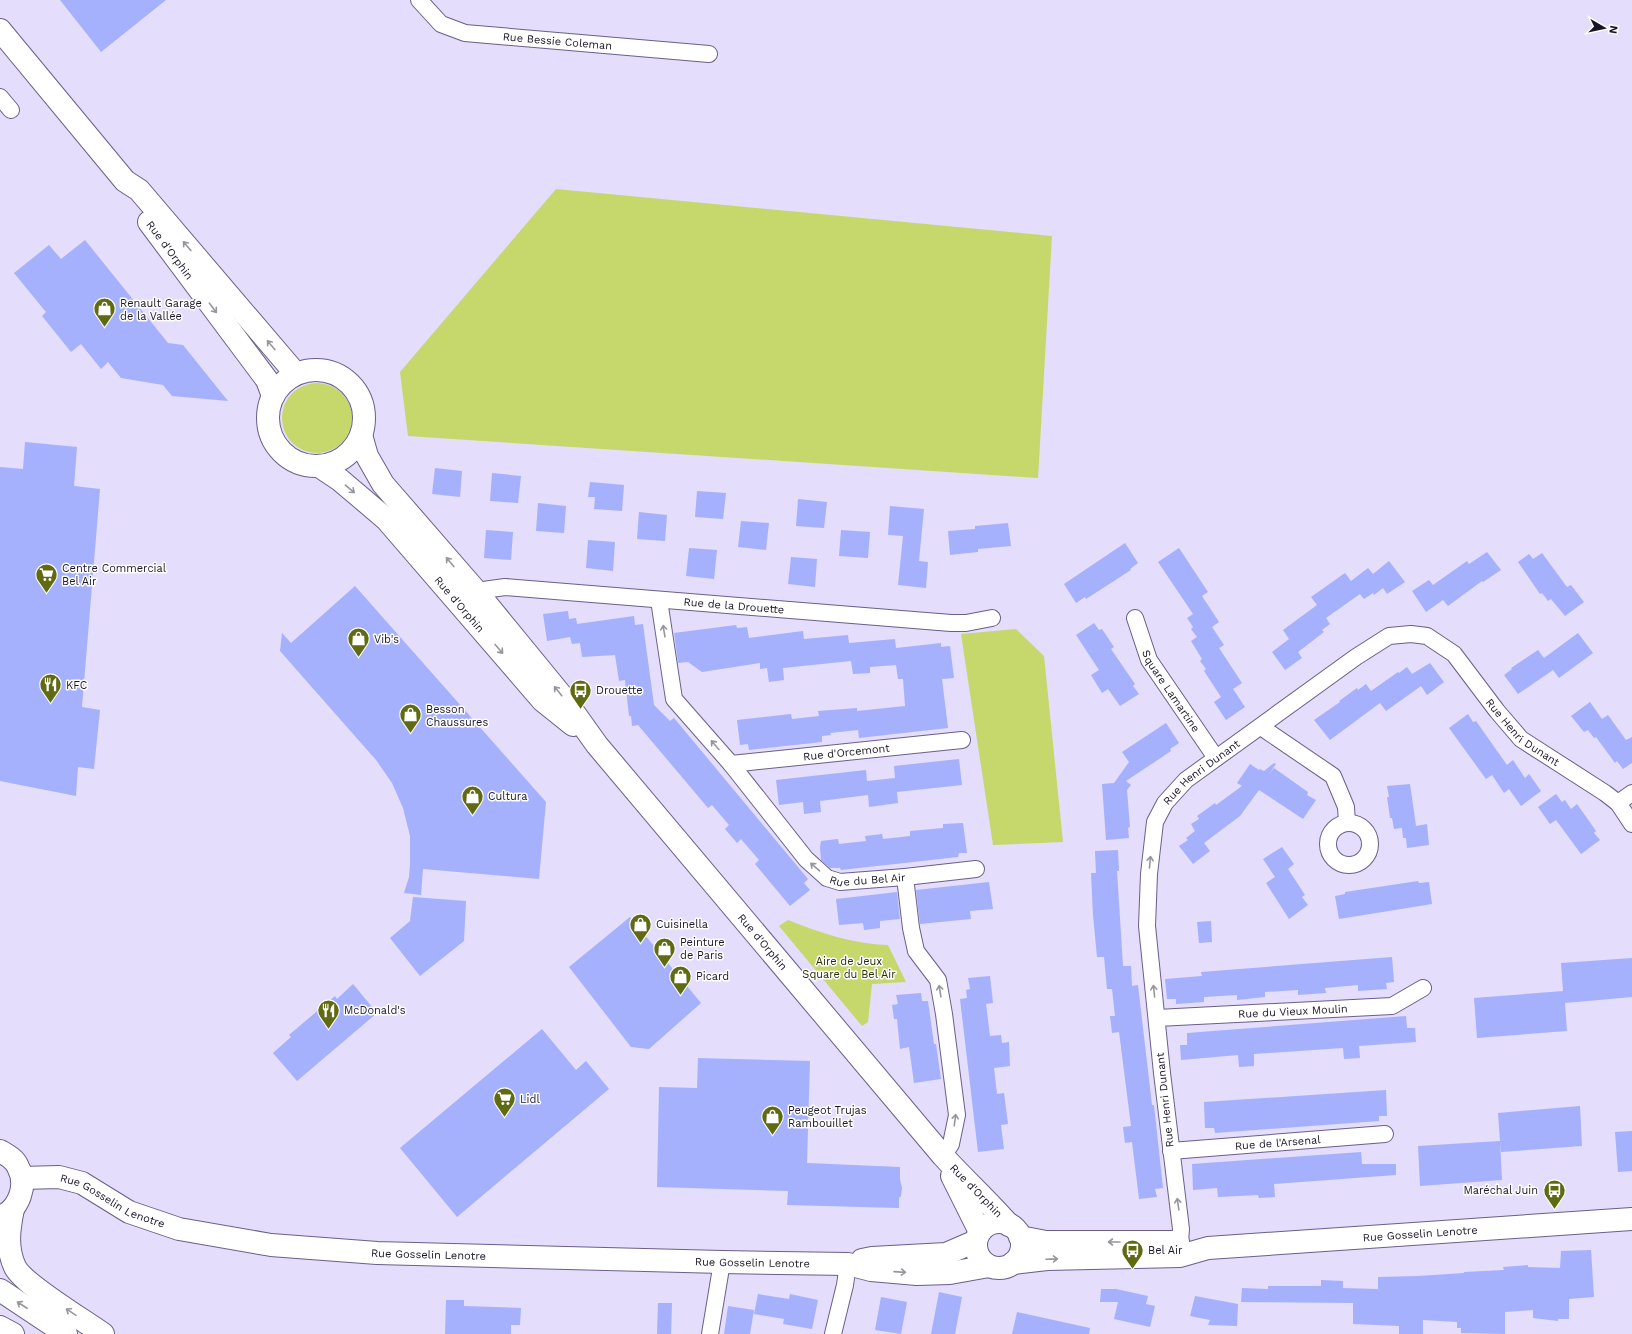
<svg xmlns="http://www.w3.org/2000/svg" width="1632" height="1334" font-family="'Work Sans',sans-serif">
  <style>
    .green { fill: #c6d76b }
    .building { fill: #a5b1fd }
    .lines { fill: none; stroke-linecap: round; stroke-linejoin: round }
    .minor-casing { stroke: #6b5e8a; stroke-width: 18 }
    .secondary-casing { stroke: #6b5e8a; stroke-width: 24 }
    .primary-casing { stroke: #6b5e8a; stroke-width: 24 }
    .minor { stroke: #fff; stroke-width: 16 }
    .secondary { stroke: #fff; stroke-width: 22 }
    .primary { stroke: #fff; stroke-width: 22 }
    .oneway { stroke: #98969d }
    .labels { text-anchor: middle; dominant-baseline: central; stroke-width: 3; stroke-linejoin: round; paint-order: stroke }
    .street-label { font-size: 11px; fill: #1a1526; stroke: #fff }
    .poi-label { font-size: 11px; fill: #1a1526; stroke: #fff; text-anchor: start }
    .park-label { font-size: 11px; fill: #282e00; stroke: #fff }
  </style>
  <rect width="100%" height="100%" fill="#e4ddfb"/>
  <g class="green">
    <polygon points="556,189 1052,236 1038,478 408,436 400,372"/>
    <circle cx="317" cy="418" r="35"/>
    <polygon points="1016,629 1044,656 1063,842 993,845 961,634"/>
    <path d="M 788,920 C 820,933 853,944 888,945 L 906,982 L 872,984 L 868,1022 L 862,1026 L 779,926 Z"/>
  </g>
  <g class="building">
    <polygon points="60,0 166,0 101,52"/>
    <polygon points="85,240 168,343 183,345 228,401 172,396 163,385 121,378 108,362 101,369 81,344 71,352 42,316 46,312 14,273 49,245 61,259"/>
    <polygon points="25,442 77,447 74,486 100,489 82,707 100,710 94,769 78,767 76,796 0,781 0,467 23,469"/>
    <polygon points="435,468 462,471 460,497 432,494"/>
    <polygon points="492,473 521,476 518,503 490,501"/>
    <polygon points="590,482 624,485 622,511 594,509 595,497 588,497"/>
    <polygon points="697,491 726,493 723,519 695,517"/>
    <polygon points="798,499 827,502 824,528 796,526"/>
    <polygon points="538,503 566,506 564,533 536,531"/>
    <polygon points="890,506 924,509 919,561 928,562 926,588 898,585 903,536 888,535"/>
    <polygon points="639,512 667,515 665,541 637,539"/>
    <polygon points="741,521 769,523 766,550 738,547"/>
    <polygon points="1008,523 1011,546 978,549 978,552 950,555 948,531 975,529 975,526"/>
    <polygon points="486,530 513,532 511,560 484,558"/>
    <polygon points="841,530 870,532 868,558 839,556"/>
    <polygon points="588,540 615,542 613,571 586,568"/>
    <polygon points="1125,543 1138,563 1130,569 1131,570 1086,599 1085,597 1076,603 1064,584"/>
    <polygon points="689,548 717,550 714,579 686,576"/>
    <polygon points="1179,548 1208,592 1202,596 1219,622 1212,627 1224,645 1219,648 1242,683 1233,689 1245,707 1226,720 1214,702 1221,697 1204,671 1206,669 1200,661 1202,659 1191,641 1197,637 1191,629 1193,627 1187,618 1193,614 1158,562"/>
    <polygon points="1487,552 1501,570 1483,582 1482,581 1448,606 1443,600 1426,612 1412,591 1429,580 1433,585 1467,561 1469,564"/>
    <polygon points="1542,553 1567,587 1571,585 1584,602 1565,616 1551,599 1548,601 1542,593 1540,594 1518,562 1529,554 1533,559"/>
    <polygon points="791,557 817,559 815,587 788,584"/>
    <polygon points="1389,561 1405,582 1387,594 1383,588 1374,595 1373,593 1364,599 1360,594 1326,618 1330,624 1322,630 1324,632 1298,652 1302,658 1285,670 1272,652 1289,639 1283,630 1317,605 1311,597 1345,573 1351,581 1368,568 1373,574"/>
    <polygon points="355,586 546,802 539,879 423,869 421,895 404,893 409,877 410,864 410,836 403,808 392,783 376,760 280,651 282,633 291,643"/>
    <polygon points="568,611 569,619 576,618 577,624 634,616 635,625 643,624 654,705 670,721 674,718 808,879 804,883 810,890 790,906 755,864 759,860 741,839 737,843 725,829 729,825 712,805 708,808 638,725 632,726 631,716 629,716 625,680 619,681 615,655 582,657 580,643 572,644 570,637 547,641 543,614"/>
    <polygon points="1094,623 1099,630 1102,629 1114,647 1111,649 1135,684 1133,686 1139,694 1120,706 1108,689 1102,693 1091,675 1099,670 1076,635"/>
    <polygon points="736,625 737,628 747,627 749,638 803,631 804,639 848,635 849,643 895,639 896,648 941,643 941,647 950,646 954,678 942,679 948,728 859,738 858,730 830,733 831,735 822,736 822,742 749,750 748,744 740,745 737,720 791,714 792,719 819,716 818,711 857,708 857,711 905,706 903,679 898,679 896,665 870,667 870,673 853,674 851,661 783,668 784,680 769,682 767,668 760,669 760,663 702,672 688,662 678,663 674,633"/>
    <polygon points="1578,633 1593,653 1559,678 1553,670 1518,694 1504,675 1512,669 1511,668 1538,650 1544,658"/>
    <polygon points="1430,663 1444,682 1427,695 1421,686 1386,711 1380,703 1330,740 1314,720 1340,702 1339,701 1357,688 1358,690 1366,684 1371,691 1398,672 1399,673 1407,667 1412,674"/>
    <polygon points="1590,702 1602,719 1608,715 1626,740 1632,737 1632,763 1623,769 1617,761 1615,763 1596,737 1594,738 1588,730 1584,732 1571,716"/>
    <polygon points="1468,714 1473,722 1476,721 1507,765 1513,760 1525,778 1529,774 1541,791 1521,806 1509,789 1504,793 1492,775 1486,779 1449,728"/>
    <polygon points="1166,723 1179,743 1170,749 1171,751 1126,781 1131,785 1127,790 1130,827 1128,828 1129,838 1106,840 1102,784 1114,783 1129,762 1122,752"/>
    <polygon points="959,759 962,785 897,792 898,803 869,807 868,795 820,801 821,812 804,814 803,802 779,805 776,780 866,770 867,781 895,778 894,766"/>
    <polygon points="1274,763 1276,764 1269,774 1274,768 1308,792 1307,795 1316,800 1303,819 1259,790 1240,816 1204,843 1210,851 1193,864 1179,846 1188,840 1186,838 1195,831 1191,824 1199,819 1197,816 1215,803 1216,805 1242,786 1237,783 1250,764 1259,770 1260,769 1264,771"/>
    <polygon points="1410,784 1416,826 1427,824 1429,845 1407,848 1406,838 1403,838 1402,828 1394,829 1392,818 1390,818 1387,797 1389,797 1387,786"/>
    <polygon points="1556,794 1562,802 1565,800 1571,809 1577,804 1596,831 1594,833 1600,840 1581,854 1556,820 1550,824 1538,807"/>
    <polygon points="963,823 967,853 959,853 958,857 841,870 840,868 830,868 821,860 820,847 821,841 838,839 839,844 866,841 865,836 882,834 883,839 910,836 910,831 943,828 943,824"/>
    <polygon points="1282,847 1294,864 1288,869 1305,895 1302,897 1308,905 1289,919 1266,883 1275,877 1263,859"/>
    <polygon points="1118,850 1119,871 1117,871 1123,966 1131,966 1132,986 1138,985 1152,1105 1154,1105 1163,1188 1155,1189 1157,1197 1139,1199 1132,1142 1125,1143 1123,1127 1131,1126 1119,1032 1112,1033 1110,1016 1115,1016 1112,989 1107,989 1104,957 1097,957 1093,915 1091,873 1096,873 1095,851"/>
    <polygon points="1418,881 1419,883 1429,882 1432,904 1339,919 1335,896 1345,894 1345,892"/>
    <polygon points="989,882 993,909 970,911 971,919 920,924 916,890"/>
    <polygon points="897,892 900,919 880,921 880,928 864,930 863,923 839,925 836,899"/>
    <polygon points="413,897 466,901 464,941 420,976 390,938 410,921"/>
    <polygon points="630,917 701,1003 649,1049 631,1047 569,967"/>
    <polygon points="1211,921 1212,942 1199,943 1197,922"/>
    <polygon points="1392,957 1394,982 1386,983 1387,989 1358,991 1358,985 1325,988 1326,993 1298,995 1298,990 1265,992 1265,997 1237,1000 1237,995 1204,997 1204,1002 1176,1004 1176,999 1167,999 1165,979 1202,976 1201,972"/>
    <polygon points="1632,958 1632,997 1565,1003 1567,1031 1477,1038 1474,998 1563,991 1561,963"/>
    <polygon points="990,976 993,1003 986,1004 990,1036 1001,1035 1002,1043 1009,1042 1010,1066 994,1068 997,1094 1004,1093 1008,1124 1001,1125 1004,1149 978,1152 960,999 967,998 966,990 970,989 968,978"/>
    <polygon points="353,984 377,1013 297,1081 273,1053 291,1037 289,1035 335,996 337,999"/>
    <polygon points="921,993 922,1001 928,1001 934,1044 936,1044 941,1079 914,1083 909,1047 900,1049 897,1019 894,1019 892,1005 898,1004 896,995"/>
    <polygon points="1406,1016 1407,1028 1415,1028 1416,1042 1359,1046 1360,1058 1344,1059 1343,1048 1254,1054 1254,1066 1239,1067 1238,1055 1181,1060 1180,1045 1187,1045 1187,1033"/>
    <polygon points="542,1029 576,1070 586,1061 609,1089 457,1217 400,1148"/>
    <polygon points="698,1058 810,1061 807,1163 900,1167 900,1179 902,1188 901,1196 899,1198 899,1208 787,1205 788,1191 657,1187 659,1087 697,1088"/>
    <polygon points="1386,1090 1387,1116 1379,1116 1379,1121 1215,1133 1214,1128 1205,1128 1204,1102"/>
    <polygon points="1580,1106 1582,1146 1501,1152 1500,1141 1502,1180 1420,1186 1418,1146 1500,1141 1498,1113"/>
    <polygon points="1632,1131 1632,1171 1618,1172 1615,1132"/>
    <polygon points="1361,1152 1362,1164 1396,1164 1396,1175 1274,1184 1275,1197 1259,1198 1258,1195 1218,1197 1217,1188 1193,1190 1192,1164"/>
    <polygon points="1591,1250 1594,1297 1569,1299 1569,1319 1558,1319 1558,1321 1533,1318 1533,1310 1505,1312 1505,1334 1461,1333 1461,1328 1457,1328 1457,1322 1423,1320 1423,1334 1399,1334 1399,1326 1353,1324 1353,1303 1241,1302 1242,1288 1268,1289 1268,1286 1321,1286 1321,1280 1343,1281 1343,1288 1378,1289 1378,1277 1418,1276 1464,1273 1464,1272 1504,1270 1503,1267 1528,1265 1528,1267 1560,1268 1561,1251"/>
    <polygon points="1101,1289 1116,1289 1148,1296 1146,1304 1155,1306 1150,1327 1114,1319 1118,1302 1100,1302"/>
    <polygon points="939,1292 962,1297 955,1334 931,1334"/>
    <polygon points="758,1294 789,1299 790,1294 818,1300 812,1329 783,1324 784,1319 754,1314"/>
    <polygon points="1195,1296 1238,1304 1237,1326 1208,1325 1210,1320 1190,1316"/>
    <polygon points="881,1297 907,1302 901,1334 875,1330"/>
    <polygon points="446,1300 464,1300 464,1306 521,1308 520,1325 511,1325 511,1334 445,1334"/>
    <polygon points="658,1303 672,1303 671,1334 657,1334"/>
    <polygon points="728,1306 754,1310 750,1334 724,1334"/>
    <polygon points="1017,1312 1090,1328 1089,1334 1012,1334"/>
  </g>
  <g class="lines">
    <defs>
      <g id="minor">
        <path id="s1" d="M 419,0 L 441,24 L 465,33 L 709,54"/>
        <polyline points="0,97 11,110"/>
        <path id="s2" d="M 476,591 L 505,587 L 951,623 L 966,623 L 992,618"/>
        <path id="s3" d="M 659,600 L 674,699 L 731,764 L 806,859 L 827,878 L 840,882 L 905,877 L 976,869"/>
        <path id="s4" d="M 1135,618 L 1149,660 L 1216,758"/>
        <polyline points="1261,727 1333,776 1346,807 1347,823"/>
        <path id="s5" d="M 731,764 L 962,740"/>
        <polyline points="1618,803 1632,793"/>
        <circle cx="1349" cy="844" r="21"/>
        <polyline points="905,877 911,928 916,951 938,980 944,1014 957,1115 951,1144 943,1156"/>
        <path id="s6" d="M 1157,1018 L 1392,1006 L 1423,988"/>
        <path id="s7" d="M 1171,1151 L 1385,1134"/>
        <path id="s8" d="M 1171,1247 L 1180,1242 L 1181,1229 L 1162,1073 L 1147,926 L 1149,874 L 1155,822 L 1165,803 L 1186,780 L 1356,657 L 1389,636 L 1411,634 L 1427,636 L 1454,654 L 1497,711 L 1521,739 L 1605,793 L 1618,803 L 1632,824"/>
        <polyline points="710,1334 722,1262"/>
        <polyline points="833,1334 845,1285 848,1264"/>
      </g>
      <g id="secondary">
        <polyline points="0,30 125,181 139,190 296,374"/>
        <path id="s9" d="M 149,222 L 267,380 L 273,396"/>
        <circle cx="316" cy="418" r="48"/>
        <path id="s10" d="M 361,435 L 367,456 L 383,484 L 476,591 L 562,696 L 597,745 L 943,1156 C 965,1180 988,1201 1009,1225"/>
        <path id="s11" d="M 319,466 L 340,480 L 386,519 L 543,701 L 573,725"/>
        <path d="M 0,1151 C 7,1155 15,1159 18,1167 C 28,1185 19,1210 0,1217"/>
        <polyline points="952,1176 980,1232"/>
        <path id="s12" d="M 22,1178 L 59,1177 L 82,1183 L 129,1212 L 179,1229 L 271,1245 L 377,1253 L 722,1262 L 848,1264 L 871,1270 L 917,1274 L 950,1273 L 989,1266"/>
        <circle cx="999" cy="1245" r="23"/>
        <polyline points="1020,1237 1046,1242 1178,1242"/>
        <polyline points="862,1260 872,1258 946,1254 976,1241"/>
        <path id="s13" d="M 1013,1263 L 1047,1259 L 1180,1256 L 1208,1248 L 1632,1219"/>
      </g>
      <g id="primary">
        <path d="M 13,1209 C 9,1228 6,1248 15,1267 C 23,1284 85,1321 103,1334"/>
        <polyline points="0,1290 66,1334"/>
        <polyline points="0,1327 13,1334"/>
      </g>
    </defs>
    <use href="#minor" class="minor-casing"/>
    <use href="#secondary" class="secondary-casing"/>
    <use href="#primary" class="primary-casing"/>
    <use href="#minor" class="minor"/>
    <use href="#secondary" class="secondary"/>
    <use href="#primary" class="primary"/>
  </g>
  <defs><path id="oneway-shaft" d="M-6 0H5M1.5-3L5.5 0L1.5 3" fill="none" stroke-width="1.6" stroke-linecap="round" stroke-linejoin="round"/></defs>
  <g class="oneway">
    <use href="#oneway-shaft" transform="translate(187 246) rotate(-130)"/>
    <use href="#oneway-shaft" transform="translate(213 308) rotate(53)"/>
    <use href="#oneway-shaft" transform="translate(271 345) rotate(-130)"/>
    <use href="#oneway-shaft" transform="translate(350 489) rotate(40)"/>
    <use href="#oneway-shaft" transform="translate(450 562) rotate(-130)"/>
    <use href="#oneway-shaft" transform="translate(664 631) rotate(-99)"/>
    <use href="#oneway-shaft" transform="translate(499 649) rotate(49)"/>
    <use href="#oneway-shaft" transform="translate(558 691) rotate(-129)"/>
    <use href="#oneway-shaft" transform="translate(715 745) rotate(-131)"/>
    <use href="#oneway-shaft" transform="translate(1150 862) rotate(-85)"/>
    <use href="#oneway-shaft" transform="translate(815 867) rotate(-139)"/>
    <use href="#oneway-shaft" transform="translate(940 991) rotate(-99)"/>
    <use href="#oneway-shaft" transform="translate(1154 991) rotate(-96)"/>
    <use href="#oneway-shaft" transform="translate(955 1120) rotate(-82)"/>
    <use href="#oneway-shaft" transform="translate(1178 1204) rotate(-98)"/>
    <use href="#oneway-shaft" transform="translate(1114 1242) rotate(-180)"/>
    <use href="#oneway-shaft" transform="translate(1052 1259) rotate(-2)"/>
    <use href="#oneway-shaft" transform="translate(900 1272) rotate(4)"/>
    <use href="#oneway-shaft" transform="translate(22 1305) rotate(-147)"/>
    <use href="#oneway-shaft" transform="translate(71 1312) rotate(-146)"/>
  </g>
  <defs>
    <symbol id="shop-pin" viewBox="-11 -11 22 30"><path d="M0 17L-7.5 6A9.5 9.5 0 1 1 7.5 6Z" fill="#5f6a11" stroke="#fff"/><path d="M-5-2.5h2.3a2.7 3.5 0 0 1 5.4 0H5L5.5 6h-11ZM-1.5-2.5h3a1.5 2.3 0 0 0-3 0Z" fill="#fff"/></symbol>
    <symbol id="supermarket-pin" viewBox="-11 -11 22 30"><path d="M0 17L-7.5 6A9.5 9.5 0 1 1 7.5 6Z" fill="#5f6a11" stroke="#fff"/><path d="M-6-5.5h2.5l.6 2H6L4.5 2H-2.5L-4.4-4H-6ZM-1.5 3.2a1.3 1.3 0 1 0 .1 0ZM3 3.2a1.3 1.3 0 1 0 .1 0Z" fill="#fff"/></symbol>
    <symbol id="restaurant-pin" viewBox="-11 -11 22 30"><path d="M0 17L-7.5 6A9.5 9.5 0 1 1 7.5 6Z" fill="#5f6a11" stroke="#fff"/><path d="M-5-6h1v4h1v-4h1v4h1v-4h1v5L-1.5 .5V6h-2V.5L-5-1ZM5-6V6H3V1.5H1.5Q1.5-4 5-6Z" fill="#fff"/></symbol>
    <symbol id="bus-pin" viewBox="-11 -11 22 30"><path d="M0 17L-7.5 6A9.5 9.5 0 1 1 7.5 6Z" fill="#5f6a11" stroke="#fff"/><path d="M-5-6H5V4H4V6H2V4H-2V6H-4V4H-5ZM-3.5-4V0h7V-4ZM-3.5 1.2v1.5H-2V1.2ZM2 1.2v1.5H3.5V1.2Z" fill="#fff"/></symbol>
  </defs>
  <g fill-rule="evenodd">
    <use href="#shop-pin" x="92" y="296" width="25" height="34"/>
    <use href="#supermarket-pin" x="34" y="562" width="25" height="34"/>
    <use href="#shop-pin" x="346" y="626" width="25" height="34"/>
    <use href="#restaurant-pin" x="38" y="672" width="25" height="34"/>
    <use href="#bus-pin" x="568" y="678" width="25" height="34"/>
    <use href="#shop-pin" x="398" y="702" width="25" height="34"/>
    <use href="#shop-pin" x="460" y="784" width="25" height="34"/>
    <use href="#shop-pin" x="628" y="912" width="25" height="34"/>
    <use href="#shop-pin" x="652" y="936" width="25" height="34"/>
    <use href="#shop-pin" x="668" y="964" width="25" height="34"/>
    <use href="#restaurant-pin" x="316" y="998" width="25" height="34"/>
    <use href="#supermarket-pin" x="492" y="1086" width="25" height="34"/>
    <use href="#shop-pin" x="760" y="1104" width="25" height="34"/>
    <use href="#bus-pin" x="1542" y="1178" width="25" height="34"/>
    <use href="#bus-pin" x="1120" y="1238" width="25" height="34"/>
  </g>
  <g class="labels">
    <g class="street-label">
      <text stroke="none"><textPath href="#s1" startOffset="151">Rue Bessie Coleman</textPath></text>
      <text stroke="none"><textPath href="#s9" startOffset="35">Rue d'Orphin</textPath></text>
      <text stroke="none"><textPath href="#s11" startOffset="198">Rue d'Orphin</textPath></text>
      <text stroke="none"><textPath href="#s2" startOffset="259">Rue de la Drouette</textPath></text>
      <text stroke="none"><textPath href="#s4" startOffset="82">Square Lamartine</textPath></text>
      <text stroke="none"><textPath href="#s8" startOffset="910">Rue Henri Dunant</textPath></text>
      <text stroke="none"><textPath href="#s5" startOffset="116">Rue d'Orcemont</textPath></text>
      <text stroke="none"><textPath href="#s8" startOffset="502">Rue Henri Dunant</textPath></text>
      <text stroke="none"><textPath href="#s3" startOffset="377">Rue du Bel Air</textPath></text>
      <text stroke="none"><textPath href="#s10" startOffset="649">Rue d'Orphin</textPath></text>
      <text stroke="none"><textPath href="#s6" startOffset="136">Rue du Vieux Moulin</textPath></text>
      <text transform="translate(1165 1100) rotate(-96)">Rue Henri Dunant</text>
      <text stroke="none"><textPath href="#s7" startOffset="107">Rue de l'Arsenal</textPath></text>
      <text stroke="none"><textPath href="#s10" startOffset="977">Rue d'Orphin</textPath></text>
      <text stroke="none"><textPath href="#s12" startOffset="96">Rue Gosselin Lenotre</textPath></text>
      <text stroke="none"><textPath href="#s13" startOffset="409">Rue Gosselin Lenotre</textPath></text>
      <text stroke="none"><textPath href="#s12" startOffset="420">Rue Gosselin Lenotre</textPath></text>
      <text stroke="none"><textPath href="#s12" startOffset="744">Rue Gosselin Lenotre</textPath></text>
    </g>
    <g class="poi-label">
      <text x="120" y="303">Renault Garage<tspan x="120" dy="13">de la Vallée</tspan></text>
      <text x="62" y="568">Centre Commercial<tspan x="62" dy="13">Bel Air</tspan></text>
      <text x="374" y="639">Vib's</text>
      <text x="66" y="685">KFC</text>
      <text x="596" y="690">Drouette</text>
      <text x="426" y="709">Besson<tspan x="426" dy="13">Chaussures</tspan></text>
      <text x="488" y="796">Cultura</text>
      <text x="656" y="924">Cuisinella</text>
      <text x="680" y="942">Peinture<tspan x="680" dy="13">de Paris</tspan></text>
      <text x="696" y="976">Picard</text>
      <text x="344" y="1010">McDonald's</text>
      <text x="520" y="1099">Lidl</text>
      <text x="788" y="1110">Peugeot Trujas<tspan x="788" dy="13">Rambouillet</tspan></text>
      <text x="1538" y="1190" text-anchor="end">Maréchal Juin</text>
      <text x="1148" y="1250">Bel Air</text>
    </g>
    <g class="park-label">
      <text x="849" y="961">Aire de Jeux<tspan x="849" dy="13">Square du Bel Air</tspan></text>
    </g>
  </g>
  <g transform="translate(1604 28) rotate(99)" stroke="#ffffff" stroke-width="3" paint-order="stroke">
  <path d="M0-3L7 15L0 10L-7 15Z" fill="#1a1526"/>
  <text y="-6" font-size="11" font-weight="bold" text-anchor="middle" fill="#1a1526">N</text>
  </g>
</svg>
